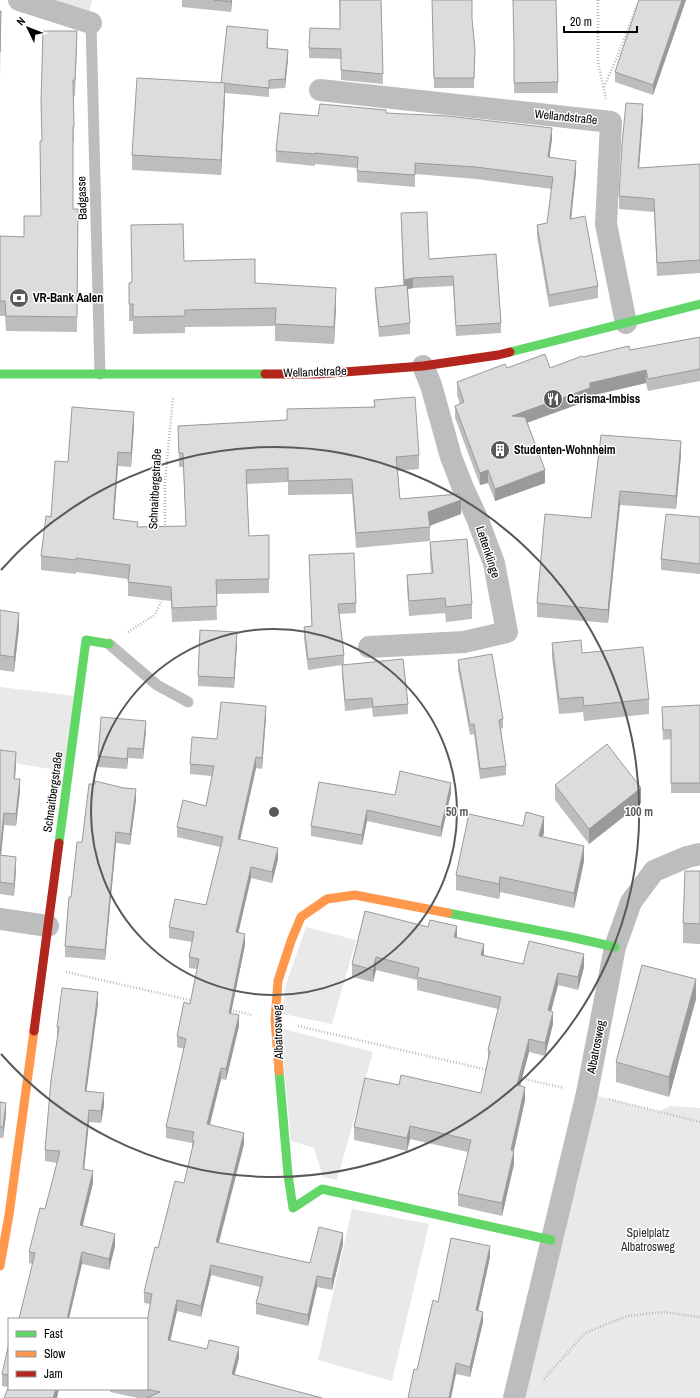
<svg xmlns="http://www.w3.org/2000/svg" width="700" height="1398" font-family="'Archivo Narrow',sans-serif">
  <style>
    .green { fill: #e9e9e9 }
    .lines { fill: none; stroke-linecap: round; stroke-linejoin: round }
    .path { stroke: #b8b8b8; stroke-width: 2.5; stroke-dasharray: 1 2; stroke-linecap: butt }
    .lane { stroke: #bdbdbd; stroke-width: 11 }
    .street { stroke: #bdbdbd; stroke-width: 22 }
    .fast { stroke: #63d668; stroke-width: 9 }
    .slow { stroke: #ff974d; stroke-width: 9 }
    .jam { stroke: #b3261e; stroke-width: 9 }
    .wall { fill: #bdbdbd }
    .shaded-wall { fill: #9a9a9a }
    .building { fill: #dcdcdc; stroke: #9a9a9a }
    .ring { fill: none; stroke: #595959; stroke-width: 2 }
    .labels { text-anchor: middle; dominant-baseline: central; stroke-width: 3; stroke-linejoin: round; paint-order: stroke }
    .street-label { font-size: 12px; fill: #000; stroke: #fff }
    .poi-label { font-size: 12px; font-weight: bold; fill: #000; stroke: #fff; text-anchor: start }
    .park-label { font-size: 12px; fill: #2e2e2e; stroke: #fff }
    .centre { fill: #595959; stroke: #fff; stroke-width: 2 }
    .ring-label { font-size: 12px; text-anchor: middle; font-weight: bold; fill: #595959; stroke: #fff; stroke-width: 3; stroke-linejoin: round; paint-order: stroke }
  </style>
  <rect width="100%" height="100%" fill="#fff"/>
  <g class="green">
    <polygon points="47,0 92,0 89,13"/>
    <polygon points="0,687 75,696 64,771 0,761"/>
    <polygon points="306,927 356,940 332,1024 283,1014 285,987"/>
    <polygon points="280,1028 373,1052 337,1180 323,1177 314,1148 291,1141"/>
    <polygon points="587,1093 658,1112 670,1106 700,1108 700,1398 514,1398"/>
    <polygon points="352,1209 429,1224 392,1381 318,1360"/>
  </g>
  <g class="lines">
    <g class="path">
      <polyline points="598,0 598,62 606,99"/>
      <polyline points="604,87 618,55 639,0"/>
      <polyline points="165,528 165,481 173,398"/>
      <polyline points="128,632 155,615 163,597"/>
      <polyline points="66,972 194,1001"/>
      <polyline points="230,1010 252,1015"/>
      <polyline points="298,1026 488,1070"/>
      <polyline points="520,1078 564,1088"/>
      <polyline points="609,1099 700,1122"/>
      <polyline points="544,1379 585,1333 627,1316 663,1312 700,1317"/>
    </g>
    <g class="lane">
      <polyline points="91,23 100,374"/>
      <polyline points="109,644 157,685 188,702"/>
    </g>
    <g class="street">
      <polyline points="19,0 91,23"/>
      <polyline points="320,90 611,122 606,224 626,323"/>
      <polyline points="369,647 464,642 507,632 494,563 477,518 463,488 451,457 431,385 423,366"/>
      <polyline points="0,919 48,926"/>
      <polyline points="514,1398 587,1093 615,947 631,902 654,871 687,857 700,854"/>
    </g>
    <g class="fast">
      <polyline points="510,352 700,304"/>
      <polyline points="0,374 265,374"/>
      <polyline points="59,843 86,640 109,644"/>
      <polyline points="448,913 571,937 615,947"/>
      <polyline points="279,1071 288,1175 293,1208 322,1189 551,1240"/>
    </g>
    <g class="slow">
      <polyline points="279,1071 275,1020 278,981 291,941 301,917 327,899 355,895 448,913"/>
      <polyline points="0,1266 9,1215 34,1031"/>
    </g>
    <g class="jam">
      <polyline points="265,374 318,374 423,366 498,355 510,352"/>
      <polyline points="34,1031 59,843"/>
    </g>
  </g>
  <g class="wall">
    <polygon points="182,0 232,0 231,12 182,7"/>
    <polygon points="339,0 381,0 383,84 341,80 341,59 309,58 309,48 340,29"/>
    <polygon points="432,0 472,19 475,49 474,88 434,88"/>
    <polygon points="686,0 653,95 615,82 615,72"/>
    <polygon points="0,11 1,11 0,77"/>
    <polygon points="268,39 268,48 288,59 285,88 269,89 269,97 225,93 221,175 132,170 132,155 221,83"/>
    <polygon points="77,47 75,96 73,96 74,142 73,142 73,209 78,209 77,332 6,331 5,316 0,316 0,236 24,237 41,216 42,141 41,101"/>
    <polygon points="514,56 558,82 558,93 514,93"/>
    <polygon points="386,113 552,139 549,158 576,172 571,219 598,286 598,298 549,307 537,236 537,225 547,223 552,189 476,179 415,174 415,187 357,182 357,168 315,164 315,166 276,162 276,151 318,116"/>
    <polygon points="643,117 639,168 700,164 700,273 657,276 654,212 619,209 619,196"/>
    <polygon points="401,213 429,259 496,254 501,323 501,333 456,336 453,286 413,288 408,289 410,323 410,334 379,337 375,298 375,288 403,285"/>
    <polygon points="184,261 255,283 336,306 334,344 275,341 275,326 185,327 185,333 133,334 133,321 129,321 129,283 131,282"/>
    <polygon points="700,337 700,381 648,391 646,383 590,396 590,400 527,423 545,483 495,501 488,483 480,485 455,418 455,406 460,404 457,395 457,382 507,368 550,368 583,357 630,350"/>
    <polygon points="374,400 419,455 419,469 398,471 400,499 461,514 430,526 430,541 356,548 352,494 288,495 288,482 247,484 249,536 269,579 269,593 216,594 217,620 172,622 171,601 128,596 128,579 76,572 76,574 41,570 41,556 51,517 68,462 134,426 131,467 118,466 114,519 138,527 186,526 183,467 179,467 178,426 287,420 374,407"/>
    <polygon points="601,435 681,455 676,509 620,505 608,623 537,617 537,603 591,518"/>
    <polygon points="700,517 700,574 661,570 661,559"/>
    <polygon points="430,542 472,604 472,619 446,622 445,613 409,616 407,590 407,575 431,573 430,557"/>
    <polygon points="309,555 356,603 356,613 339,614 344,655 344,665 408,704 408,714 373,717 372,708 345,711 342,675 342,665 308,670 304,638 304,627 312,626"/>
    <polygon points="0,610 19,628 14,672 0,670"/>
    <polygon points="237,643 234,688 198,686 198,676"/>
    <polygon points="552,643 582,653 649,699 649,714 584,721 583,712 559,714 552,658"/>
    <polygon points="458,660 503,719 503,728 501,729 506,766 506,775 480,779 474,734 470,735 458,670"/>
    <polygon points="700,705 700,793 671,793 671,739 663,740 662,707"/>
    <polygon points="266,717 262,769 256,768 240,839 278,859 272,883 251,878 238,933 245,945 231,1013 239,1026 226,1080 221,1079 210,1125 244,1144 219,1243 310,1263 343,1244 332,1290 317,1287 308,1326 256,1314 256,1303 260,1287 211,1275 201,1317 177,1311 170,1340 239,1358 234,1374 322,1398 138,1398 110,1392 110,1389 147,1389 150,1304 144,1303 144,1292 158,1248 184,1183 192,1149 192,1143 166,1138 166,1127 184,1049 177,1047 177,1036 190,1004 197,969 189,968 189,957 192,942 169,938 169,927 206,905 220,847 177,837 177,827 206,806 212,776 190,774 190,764 217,739"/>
    <polygon points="146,731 143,759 128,758 127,769 98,767 98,756"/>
    <polygon points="0,750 16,764 15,779 20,791 16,826 4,825 1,855 16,869 14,896 0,894"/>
    <polygon points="95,784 136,800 130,845 116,843 105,960 65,957 65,946 71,897 82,842"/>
    <polygon points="555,785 641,803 589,844 555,800"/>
    <polygon points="451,793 441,837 367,821 362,845 311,836 311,826 395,795"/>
    <polygon points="544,832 543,837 584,861 574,908 500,892 499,899 456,890 456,875"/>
    <polygon points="700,871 700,944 683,943 683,923"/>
    <polygon points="365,911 457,938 484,955 523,964 584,967 578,990 558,985 551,1011 553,1024 545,1056 529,1052 520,1086 525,1100 514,1151 514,1164 502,1216 458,1206 458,1194 468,1152 410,1139 407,1151 354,1140 354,1127 399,1085 481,1093 488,1060 488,1050 498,1009 417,990 417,980 376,970 373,982 352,977 352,964"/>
    <polygon points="696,999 669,1097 616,1082 616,1062"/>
    <polygon points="98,1004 86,1091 104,1105 101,1123 89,1122 84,1169 93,1183 82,1226 115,1246 109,1270 82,1264 32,1264 29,1263 29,1252 45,1209 57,1163 45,1161 45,1150 57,1039 57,1027"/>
    <polygon points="0,1102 6,1114 3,1138 0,1138"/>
    <polygon points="490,1257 478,1311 483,1322 470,1377 456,1374 417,1370 438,1302"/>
    <polygon points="9,1343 9,1389 59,1389 57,1398 4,1398 9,1387 2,1386 2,1374"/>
  </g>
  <g class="shaded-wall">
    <polygon points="231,0 232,0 231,12"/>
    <polygon points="682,0 686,0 653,95 653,85"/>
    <polygon points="268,30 268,39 267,57 267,48"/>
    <polygon points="288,50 288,59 285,88 285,79"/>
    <polygon points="225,83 225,98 221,175 221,160"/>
    <polygon points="643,104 643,117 638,181 638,168"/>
    <polygon points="552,128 552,139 548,169 548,157"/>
    <polygon points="576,161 576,172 570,230 570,219"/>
    <polygon points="413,278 413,288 404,290 404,280"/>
    <polygon points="336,288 336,306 334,344 334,327"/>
    <polygon points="646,370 646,383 590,396 590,400 512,428 512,416 590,383"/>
    <polygon points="134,412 134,426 131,467 131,453"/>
    <polygon points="681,441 681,455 676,509 676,496"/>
    <polygon points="118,452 118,466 113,533 113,519"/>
    <polygon points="488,470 488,483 480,485 480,473"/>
    <polygon points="545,470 545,483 495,501 495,489"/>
    <polygon points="620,491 620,505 608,623 608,610"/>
    <polygon points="461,500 461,514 428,526 428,512"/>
    <polygon points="19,613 19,628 14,672 14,657"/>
    <polygon points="237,632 237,643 234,688 234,678"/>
    <polygon points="266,706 266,717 262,769 262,758"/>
    <polygon points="146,721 146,731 143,759 143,749"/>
    <polygon points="128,748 128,758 127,769 127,759"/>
    <polygon points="16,752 16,764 14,791 14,779"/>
    <polygon points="256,757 256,768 238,849 238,839"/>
    <polygon points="20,779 20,791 16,826 16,814"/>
    <polygon points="451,783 451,793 441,837 441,827"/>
    <polygon points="641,788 641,803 589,844 589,829"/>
    <polygon points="136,789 136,800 130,845 130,834"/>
    <polygon points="367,810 367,821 362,845 362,835"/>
    <polygon points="4,813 4,825 0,865 0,853"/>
    <polygon points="544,817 544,832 539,851 539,836"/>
    <polygon points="116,832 116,843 105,960 105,950"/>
    <polygon points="584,846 584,861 574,908 574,893"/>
    <polygon points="278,848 278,859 272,883 272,872"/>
    <polygon points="16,857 16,869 14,896 14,884"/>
    <polygon points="251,867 251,878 236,943 236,932"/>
    <polygon points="500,877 500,892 499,899 499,884"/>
    <polygon points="457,926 457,939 454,937"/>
    <polygon points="245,934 245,945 229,1023 229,1013"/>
    <polygon points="484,944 484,957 481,955"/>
    <polygon points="584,954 584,967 578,990 578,977"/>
    <polygon points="376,957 376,970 373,982 373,970"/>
    <polygon points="558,973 558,985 548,1023 548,1010"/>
    <polygon points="696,979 696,999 669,1097 669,1077"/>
    <polygon points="98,992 98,1004 85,1103 85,1091"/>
    <polygon points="553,1012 553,1024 545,1056 545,1043"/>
    <polygon points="239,1015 239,1026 226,1080 226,1069"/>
    <polygon points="529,1039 529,1052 517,1098 517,1085"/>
    <polygon points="221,1068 221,1079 207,1135 207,1124"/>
    <polygon points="525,1087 525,1100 511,1163 511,1150"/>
    <polygon points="104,1093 104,1105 101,1123 101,1111"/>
    <polygon points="6,1103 6,1114 3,1138 3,1127"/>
    <polygon points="89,1110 89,1122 83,1181 83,1169"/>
    <polygon points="410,1126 410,1139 407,1151 407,1138"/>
    <polygon points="244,1133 244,1144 216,1253 216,1242"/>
    <polygon points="514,1151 514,1164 502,1216 502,1203"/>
    <polygon points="93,1171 93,1183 80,1237 80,1225"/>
    <polygon points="343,1233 343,1244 332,1290 332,1279"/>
    <polygon points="115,1234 115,1246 109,1270 109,1259"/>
    <polygon points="490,1246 490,1257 476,1321 476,1310"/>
    <polygon points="82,1252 82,1264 69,1319 67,1319"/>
    <polygon points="211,1265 211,1275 201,1317 201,1306"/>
    <polygon points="317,1276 317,1287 308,1326 308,1315"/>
    <polygon points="177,1300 177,1311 168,1351 168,1340"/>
    <polygon points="483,1312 483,1322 470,1377 470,1367"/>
    <polygon points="239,1347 239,1358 232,1385 232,1374"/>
    <polygon points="456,1363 456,1374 451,1398 449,1398"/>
    <polygon points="56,1389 59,1389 57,1398 53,1398"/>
  </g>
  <g class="building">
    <polygon points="214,0 231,0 231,2"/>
    <polygon points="340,0 381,0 383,74 341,70 341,49 309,48 310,28 340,29"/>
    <polygon points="432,0 472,0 472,19 475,49 474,78 434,78"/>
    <polygon points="513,0 556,0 558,82 514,83 514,49"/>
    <polygon points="639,0 682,0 653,85 615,72"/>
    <polygon points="0,11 1,11 0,52"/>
    <polygon points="227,26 268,30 267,48 288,50 285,79 269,80 269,88 221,83"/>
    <polygon points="43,31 77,31 75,80 73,80 74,127 73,127 73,209 78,209 77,317 6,316 5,301 0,301 0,236 24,237 24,216 41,216 40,141 42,141 41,101"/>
    <polygon points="137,78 225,83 221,160 132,155"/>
    <polygon points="626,103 643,104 638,168 700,164 700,260 657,263 654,199 619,196 622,144"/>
    <polygon points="320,104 386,110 386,113 447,116 552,128 548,157 576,161 570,219 585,216 598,286 549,295 537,225 547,223 553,177 476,167 415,163 415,175 357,171 358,157 315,153 315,154 276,151 280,113 318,116"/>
    <polygon points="427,212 429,259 496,254 501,323 456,326 453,276 413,278 404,280 401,213"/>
    <polygon points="183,224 184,261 255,259 255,283 336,288 334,327 275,324 276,308 185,310 185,316 133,317 133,304 129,304 129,283 132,282 131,225"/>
    <polygon points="407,285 410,323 379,327 375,288"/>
    <polygon points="700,337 700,369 648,379 646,370 590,383 590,388 512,416 525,417 545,470 495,489 488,470 480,473 455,406 464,402 457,382 505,364 507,368 545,354 550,368 582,356 583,357 629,346 630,350"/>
    <polygon points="415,397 419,455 396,457 400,499 459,494 461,500 428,512 430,527 356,533 352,479 288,481 288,468 246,470 249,536 269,535 269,579 216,580 217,606 172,608 171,587 128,582 130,565 76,558 76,560 41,556 46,516 51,517 55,461 68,462 72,407 134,412 131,453 118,452 113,519 138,522 137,527 186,526 183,453 179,453 178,426 287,420 287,409 375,407 374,400"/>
    <polygon points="601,435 681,441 676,496 620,491 608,610 537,603 545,514 591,518"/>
    <polygon points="666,514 700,517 700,564 661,559"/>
    <polygon points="467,539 472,604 446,607 445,598 409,601 407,575 433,573 430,542"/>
    <polygon points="354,553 356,603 338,604 344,655 308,659 304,627 312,626 309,555"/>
    <polygon points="0,610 19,613 14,657 0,655"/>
    <polygon points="200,630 237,632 234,678 198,676"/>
    <polygon points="581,640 582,653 643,647 649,699 584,706 583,697 559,699 552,643"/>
    <polygon points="492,654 503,719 499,720 506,766 480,769 474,724 470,725 458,660"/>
    <polygon points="403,659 408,704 373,707 372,698 345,700 342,665"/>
    <polygon points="221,702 266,706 262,758 256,757 238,839 278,848 272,872 251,867 236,932 245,934 229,1013 239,1015 226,1069 221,1068 207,1124 244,1133 216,1242 310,1263 319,1227 343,1233 332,1279 317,1276 308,1315 256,1303 263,1277 211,1265 201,1306 177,1300 168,1340 207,1349 209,1340 239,1347 232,1374 322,1398 147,1398 160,1392 147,1389 147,1322 152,1294 144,1292 155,1247 158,1248 175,1181 184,1183 194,1141 192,1140 194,1132 166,1127 186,1039 177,1036 184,1002 190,1004 199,959 189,957 194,932 169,927 175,899 206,905 223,837 177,827 183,800 206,806 214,766 190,764 192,737 217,739"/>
    <polygon points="700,705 700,783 671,783 671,730 663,730 662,707"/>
    <polygon points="101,717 146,721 143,749 128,748 127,759 98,756"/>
    <polygon points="607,744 641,788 589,829 555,785"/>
    <polygon points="0,750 16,752 14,779 20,779 16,814 4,813 0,853"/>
    <polygon points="400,771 451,783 441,827 367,810 362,835 311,826 319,782 395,795"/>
    <polygon points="95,781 124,788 136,789 130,834 116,832 105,950 65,946 69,897 71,897 77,842 82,842 89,784 95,784"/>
    <polygon points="526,812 544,817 539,836 584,846 574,893 500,877 499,884 456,875 469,814 523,826"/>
    <polygon points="0,855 16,857 14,884 0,882"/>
    <polygon points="685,871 700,871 700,924 683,923"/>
    <polygon points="365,911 428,927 430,920 457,926 454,937 484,944 481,955 523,964 529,941 584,954 578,977 558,973 548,1010 553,1012 545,1043 529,1039 517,1085 525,1087 511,1150 514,1151 502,1203 458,1194 471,1140 410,1126 407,1138 354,1127 365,1078 399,1085 401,1075 481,1093 490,1051 488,1050 501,997 417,977 419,968 376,957 373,970 352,964"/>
    <polygon points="642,965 696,979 669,1077 616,1062"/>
    <polygon points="62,988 98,992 85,1091 104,1093 101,1111 89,1110 83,1169 93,1171 80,1225 115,1234 109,1259 82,1252 67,1319 19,1319 35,1253 29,1252 40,1208 45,1209 60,1151 45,1150 51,1080 59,1027 57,1027"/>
    <polygon points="0,1102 6,1103 3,1127 0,1127"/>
    <polygon points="451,1238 490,1246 476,1310 483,1312 470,1367 456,1363 449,1398 408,1398 414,1369 417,1370 433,1300 438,1302"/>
    <polygon points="9,1343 9,1375 2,1374"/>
    <polygon points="9,1386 9,1389 56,1389 53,1398 4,1398"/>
  </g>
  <g class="ring">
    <circle cx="274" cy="812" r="183"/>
    <path d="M1 570A365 365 0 1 1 1 1054"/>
  </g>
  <defs>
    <symbol id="bank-disc" viewBox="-11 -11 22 22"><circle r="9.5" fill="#595959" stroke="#fff"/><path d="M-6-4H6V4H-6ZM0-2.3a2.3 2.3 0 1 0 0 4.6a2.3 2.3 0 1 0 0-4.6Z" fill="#fff"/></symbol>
    <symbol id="restaurant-disc" viewBox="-11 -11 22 22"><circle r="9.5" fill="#595959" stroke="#fff"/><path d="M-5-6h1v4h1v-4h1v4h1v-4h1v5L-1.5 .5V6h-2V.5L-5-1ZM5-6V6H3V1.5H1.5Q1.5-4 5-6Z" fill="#fff"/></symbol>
    <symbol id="building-disc" viewBox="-11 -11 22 22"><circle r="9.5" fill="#595959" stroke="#fff"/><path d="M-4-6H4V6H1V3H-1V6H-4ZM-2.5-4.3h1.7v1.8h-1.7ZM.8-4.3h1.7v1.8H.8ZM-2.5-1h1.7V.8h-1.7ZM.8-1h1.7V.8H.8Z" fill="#fff"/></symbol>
  </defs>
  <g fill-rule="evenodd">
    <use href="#bank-disc" x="8" y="287" width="22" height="22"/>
    <use href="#restaurant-disc" x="542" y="388" width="22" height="22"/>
    <use href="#building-disc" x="489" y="439" width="22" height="22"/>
  </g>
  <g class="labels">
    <g class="street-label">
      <text transform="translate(566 117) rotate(6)">Wellandstraße</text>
      <text transform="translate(82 198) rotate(-92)">Badgasse</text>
      <text transform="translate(315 372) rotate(-2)">Wellandstraße</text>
      <text transform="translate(155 489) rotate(-87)">Schnaitbergstraße</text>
      <text transform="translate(488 552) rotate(72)">Lettenklinge</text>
      <text transform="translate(53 792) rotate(-82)">Schnaitbergstraße</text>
      <text transform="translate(278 1032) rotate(-92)">Albatrosweg</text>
      <text transform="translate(596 1047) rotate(-79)">Albatrosweg</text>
    </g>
    <g class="poi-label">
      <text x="33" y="298">VR-Bank Aalen</text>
      <text x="567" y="399">Carisma-Imbiss</text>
      <text x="514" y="450">Studenten-Wohnheim</text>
    </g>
    <g class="park-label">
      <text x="648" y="1233">Spielplatz<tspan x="648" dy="14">Albatrosweg</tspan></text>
    </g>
  </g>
  <circle cx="274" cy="812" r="6" class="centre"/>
  <g class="ring-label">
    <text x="457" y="816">50 m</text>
    <text x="639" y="816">100 m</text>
  </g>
  <rect x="8" y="1318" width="140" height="72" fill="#ffffff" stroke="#999999"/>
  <rect x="16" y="1331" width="20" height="6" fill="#63d668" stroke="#999999"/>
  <text x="44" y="1338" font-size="12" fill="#000000">Fast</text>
  <rect x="16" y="1351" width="20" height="6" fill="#ff974d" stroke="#999999"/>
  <text x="44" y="1358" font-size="12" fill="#000000">Slow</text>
  <rect x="16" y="1371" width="20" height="6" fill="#b3261e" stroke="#999999"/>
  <text x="44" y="1378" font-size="12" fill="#000000">Jam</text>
  <g transform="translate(28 28) rotate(313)" stroke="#ffffff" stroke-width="3" paint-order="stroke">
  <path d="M0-3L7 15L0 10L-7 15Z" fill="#000000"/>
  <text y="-6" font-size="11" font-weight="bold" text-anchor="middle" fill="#000000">N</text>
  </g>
  <path d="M564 26v6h73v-6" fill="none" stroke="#000000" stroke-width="2"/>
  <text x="570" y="26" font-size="12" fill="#000000" stroke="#ffffff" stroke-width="3" paint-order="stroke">20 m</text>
</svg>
